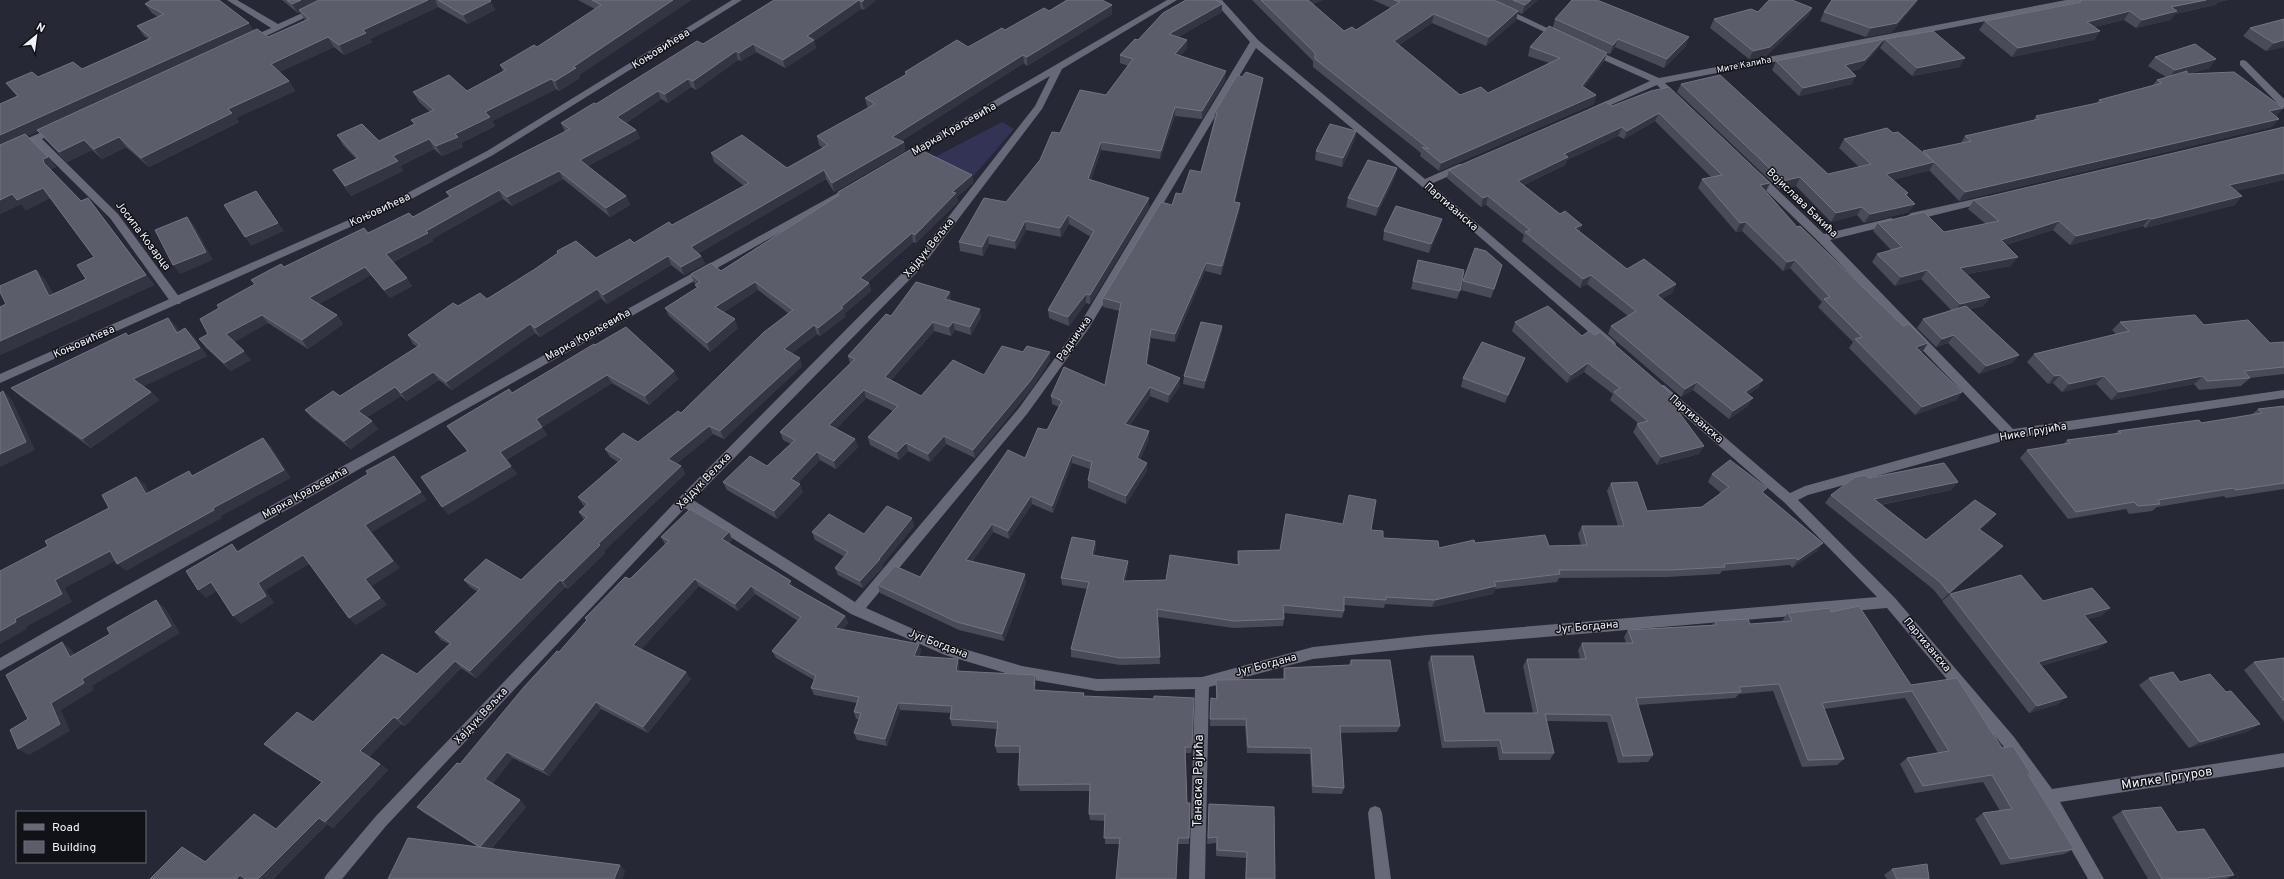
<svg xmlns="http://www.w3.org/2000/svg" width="2284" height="879" font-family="Overpass,sans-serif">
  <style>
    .green { fill: #333455 }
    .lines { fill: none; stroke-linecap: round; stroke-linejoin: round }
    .street { fill: #676878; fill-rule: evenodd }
    .secondary { fill: #676878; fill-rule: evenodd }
    .wall { fill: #4a4b58 }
    .shaded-wall { fill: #343543 }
    .building { fill: #5c5d6a; stroke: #737481 }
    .labels { text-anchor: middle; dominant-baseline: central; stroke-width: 3; stroke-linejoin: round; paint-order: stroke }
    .far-street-label { font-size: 9px; fill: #f2f3fc; stroke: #111217 }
    .street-label { font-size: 11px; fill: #f2f3fc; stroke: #111217 }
    .near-street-label { font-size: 13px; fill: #f2f3fc; stroke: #111217 }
  </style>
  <rect width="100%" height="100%" fill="#272835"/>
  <polygon class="green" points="1002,122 1014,129 969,181 935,157"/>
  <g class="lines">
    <g class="street">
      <polygon points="227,0 237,0 278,24 331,0 342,0 249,44 244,41 246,39 271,28"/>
      <polygon points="1167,0 1177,0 1062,69 1042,109 922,267 693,500 855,602 1019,408 1081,322 1250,42 1213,0 1222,0 1258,40 1425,179 1459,164 1467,164 1467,168 1431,184 1614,341 1616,344 1614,347 1606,347 1420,185 1256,48 1089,328 1027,414 866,608 947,644 1022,666 1097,679 1202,677 1313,647 1427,635 1877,597 1785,503 1656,391 1654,388 1656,385 1664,385 1790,493 1805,486 2001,432 1818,241 1753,178 1752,176 1757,173 1761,174 1824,234 1891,218 1895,220 1896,222 1895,224 1830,240 2013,429 2284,390 2284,398 2010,439 1808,495 1798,500 1895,598 2014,737 2052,789 2284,753 2284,767 2060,802 2104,879 2088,879 2044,802 2004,747 1887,608 1427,647 1313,659 1209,687 1205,879 1189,879 1195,689 1097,691 1022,678 945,655 851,614 685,508 386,826 342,879 324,879 327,874 376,816 680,497 914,261 1035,106 1050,76 907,159 901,159 901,155"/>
      <polygon points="1477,0 1488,0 1564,36 1563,38 1557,38"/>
      <polygon points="2066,0 2084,0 2080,3 1665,83 1680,98 1675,101 1672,100 1657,85 1597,111 1594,112 1589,109 1650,81 1588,53 1588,49 1591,48 1659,78"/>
      <polygon points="2243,60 2246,61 2284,99 2284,108 2281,107 2240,65 2240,61"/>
      <polygon points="56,126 59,127 59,131 42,139 118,214 180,298 181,301 180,304 172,304 110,218 34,143 0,157 0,150"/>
      <polygon points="852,185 857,188 856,190 0,671 0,658 104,598"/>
      <polygon points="1988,196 1992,197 1992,201 1911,221 1906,217 1911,213"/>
      <polygon points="1375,806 1380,808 1382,813 1391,879 1375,879 1368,813 1370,808"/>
    </g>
    <polygon class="secondary" points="732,0 742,0 493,155 404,203 0,383 0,374 396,199 487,151"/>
  </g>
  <g class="wall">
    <polygon points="148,0 219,0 254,30 268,37 305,20 300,12 298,13 282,0 490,0 495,10 468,24 438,7 370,39 372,42 344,55 334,47 279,72 289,81 295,91 236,118 239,122 149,167 126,147 102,159 92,150 67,162 45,139 38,131 27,136 48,157 56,167 51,169 52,171 81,201 96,208 154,285 0,355 0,307 6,304 36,270 45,280 53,294 86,279 94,257 50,198 26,210 21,204 0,214 0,104 17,96 6,83 82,69 148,39 144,36 137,26 158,17 152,13 145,4 150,1"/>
    <polygon points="578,0 691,0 579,75 580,78 559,91 556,89 492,121 495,126 461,143 463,147 442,156 434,149 400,166 403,171 351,196 333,170 356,159 343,145 337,135 379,141 414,124 411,120 430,112 419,102 413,92 467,91 503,71 500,65 537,47 595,9"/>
    <polygon points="774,0 876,0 864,10 861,9 814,41 816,48 785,68 756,52 741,61 738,60 696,90 691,87 668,103 661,99 626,123 636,130 640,138 588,166 626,196 630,205 610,217 563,179 512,206 503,199 432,239 433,241 393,262 412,286 390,298 371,275 319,304 337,315 343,324 308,349 268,323 234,342 251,360 231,371 206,348 199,339 208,334 219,308 255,285 251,280 284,267 413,217 449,197 446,192 565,132 561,123 596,104 703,44 766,5"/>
    <polygon points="1252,0 1323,0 1313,4 1344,31 1356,30 1391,8 1373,0 1538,0 1522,14 1518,12 1516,20 1486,46 1432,23 1399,45 1460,95 1488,93 1549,63 1528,56 1530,47 1553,27 1555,19 1686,46 1664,68 1615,47 1610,54 1607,53 1604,61 1584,87 1596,95 1594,104 1439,171 1420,156 1421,153 1313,67 1313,61"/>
    <polygon points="2082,0 2228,0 2218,2 2215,5 2175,14 2170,20 2136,28 2124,20 2094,27 2100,31 2094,40 2012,57 1979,30 1985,21 2078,2 2079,1"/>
    <polygon points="1812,8 1808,16 1766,56 1749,59 1710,28 1714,19 1758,12"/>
    <polygon points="1049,11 1112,14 1027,66 1024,63 901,141 904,142 905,151 834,192 826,179 699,253 701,256 705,264 684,275 671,265 607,304 601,298 540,337 535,333 452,390 439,380 407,401 401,396 367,417 378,429 351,449 312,418 305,410 340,396 418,347 413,344 408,335 458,306 487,299 535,269 558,254 557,251 596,258 634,243 672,225 744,186 714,162 711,153 787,168 823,148 819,145 817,136 869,108 867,106 865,98 905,75 905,72 968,47"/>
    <polygon points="1222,12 1178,37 1187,40 1187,48 1180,56 1225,80 1202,119 1175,116 1160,159 1101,150 1091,180 1149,207 1090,304 1086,303 1069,326 1049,318 1048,310 1091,237 1069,224 1061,237 1026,230 1016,249 989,244 983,256 960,251 959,242 1006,202 1040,160 1060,133 1106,95 1128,66 1120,63 1120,55 1138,40"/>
    <polygon points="1824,12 1892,32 1866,37 1820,21"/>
    <polygon points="2284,19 2284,47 2266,51 2243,36 2250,28"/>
    <polygon points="1885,39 1960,67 1912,76 1880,48"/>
    <polygon points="1879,47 1860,69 1851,71 1852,84 1799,96 1772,70 1776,61"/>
    <polygon points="2155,57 2210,68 2188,74 2283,108 2276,116 2279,119 2271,127 1959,201 1929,170 1893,180 1908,193 1906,196 1909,212 1864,223 1857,215 1831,222 1796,186 1779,189 1677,92 1681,84 1828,174 1859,167 1839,148 1844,139 1922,152 1923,151 1961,143 1965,136 2033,121 2036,116 2097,103 2099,100 2152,86 2157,80 2166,77 2148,66"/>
    <polygon points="1242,77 1263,78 1262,86 1235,202 1240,203 1239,212 1221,275 1205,271 1175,342 1151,338 1147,364 1180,378 1180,386 1168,403 1150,396 1130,425 1149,431 1149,439 1140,460 1147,463 1147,471 1126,504 1088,488 1088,480 1090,469 1072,463 1053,513 1032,504 1009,539 993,532 972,562 1026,582 1004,641 959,630 880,593 878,585 920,577 1025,458 1047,430 1059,407 1052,404 1051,396 1105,385 1120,311 1103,307 1103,298 1172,205 1201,172 1214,121 1215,112"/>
    <polygon points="1651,91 1770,183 1766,192 1797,227 1903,326 1928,343 1922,352 1921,352 1962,392 1956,400 1915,415 1849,348 1853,342 1818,307 1822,302 1790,268 1783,271 1742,231 1736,232 1698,188 1702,179 1711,177 1655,121 1624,139 1618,136 1567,160 1565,165 1524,185 1579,231 1627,269 1676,284 1672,293 1661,299 1763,380 1758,388 1748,394 1748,406 1729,419 1693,390 1681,397 1608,334 1611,326 1628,316 1587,284 1580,288 1522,241 1524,235 1486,205 1481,207 1447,178 1449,170"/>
    <polygon points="1356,131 1355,139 1342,167 1315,160 1316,151"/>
    <polygon points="1397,168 1395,177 1376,216 1346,207 1348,198"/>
    <polygon points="972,175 973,183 957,197 958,202 916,243 913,242 868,282 869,283 871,291 844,314 845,317 820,336 817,334 792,353 802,366 724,439 713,434 676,464 681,466 685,474 604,551 605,553 568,589 565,587 476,678 461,668 405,726 401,724 369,757 380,764 388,770 333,828 327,824 273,879 150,879 192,853 205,861 276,829 322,782 272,751 264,744 417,674 449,644 441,640 435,632 478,592 470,587 464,580 521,580 584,520 579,512 585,506 583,505 578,497 618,462 610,457 605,449 638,442 681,413 788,313 758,290 724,312 738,328 710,352 669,316 665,308 697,288 695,285 696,284 694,283 691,274 721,271 838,196 838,192"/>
    <polygon points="2284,180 2235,191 2235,205 2145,228 2143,226 2070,245 2053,230 2005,245 2011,266 1967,274 1990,297 1983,306 1970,309 2019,355 2012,363 1979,374 1948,343 1936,347 1917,328 1923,319 1951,310 1921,279 1895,286 1872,262 1877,254 1891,250 1873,231 1878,223 1944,232 1986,224 1968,209 1974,200"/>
    <polygon points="1440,227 1429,253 1383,240 1384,231"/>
    <polygon points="1418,260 1460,291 1457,299 1411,289"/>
    <polygon points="1502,265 1491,298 1461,290 1463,281"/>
    <polygon points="951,301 981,317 971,335 955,330 951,336 934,331 891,380 921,396 984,375 1050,360 1032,388 975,458 946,444 930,462 908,451 899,460 870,445 868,437 893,411 866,398 836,429 855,439 858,447 836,469 820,460 798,483 803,492 777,519 727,490 723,482 767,466 791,444 783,440 780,432 850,363 848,356 891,316"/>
    <polygon points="1515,322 1582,336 1674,396 1671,401 1699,454 1657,465 1633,432 1638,423 1610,400 1613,394 1584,372 1567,383 1512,331"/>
    <polygon points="2120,322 2204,325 2270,343 2284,342 2284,374 2250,378 2241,386 2199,390 2194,384 2111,400 2096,384 2062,392 2053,383 2048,384 2027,362 2034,354 2116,334 2112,330"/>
    <polygon points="176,326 179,332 185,328 193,336 207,356 143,386 151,392 159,400 91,448 20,396 11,388 129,336"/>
    <polygon points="1222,326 1221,335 1204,389 1183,384 1184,376"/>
    <polygon points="595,345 678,379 649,405 612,383 542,427 547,435 506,460 517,474 448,515 467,451 453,434 447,426 512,393"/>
    <polygon points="1525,358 1522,366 1505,403 1461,387 1463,378"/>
    <polygon points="2284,406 2284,489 2226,498 2224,496 2157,507 2152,511 2129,514 2126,509 2068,519 2020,458 2027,450 2063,445 2067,440 2115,434 2118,431 2201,423 2251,415 2258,409"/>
    <polygon points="1712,474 1764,493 1823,543 1817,551 1792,568 1790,565 1722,571 1720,574 1667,577 1559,578 1557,582 1495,589 1493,594 1432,607 1385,604 1384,608 1344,605 1344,611 1342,618 1283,613 1284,619 1283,626 1233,628 1158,617 1160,664 1120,665 1071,657 1071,649 1087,589 1062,585 1061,578 1095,541 1096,548 1094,555 1128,561 1128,569 1125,581 1166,580 1238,565 1237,559 1238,551 1280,550 1343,524 1349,495 1371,530 1383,538 1439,548 1475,543 1549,546 1581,545 1578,534 1582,526 1618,526 1607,491 1611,483 1647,511 1702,507 1721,493 1708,482"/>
    <polygon points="1869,478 1958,482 1951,490 1881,505 1926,540 1996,514 1989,522 1980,530 1996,554 1942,600 1933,589 1825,503 1831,495"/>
    <polygon points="914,526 882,565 883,567 863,588 838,575 835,568 845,557 815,540 812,532 864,534"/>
    <polygon points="729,532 732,540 729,544 793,587 845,616 848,623 842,630 919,644 921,651 919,657 958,659 959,666 959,671 1035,675 1036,682 1035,690 1084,693 1084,696 1192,747 1191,753 1185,753 1187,803 1189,838 1189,844 1105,844 1105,821 1090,820 1089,814 1090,791 1020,791 1018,785 1020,753 997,753 995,746 997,729 952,726 950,719 951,713 900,710 887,746 857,740 854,733 859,719 856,719 854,712 857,703 814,695 811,688 814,680 776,658 772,651 798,621 755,594 738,611 699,586 641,649 691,679 648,733 601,709 549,776 513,758 492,784 526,807 491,849 625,871 622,879 388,879 478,847 424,813 417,807 460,764 587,621 585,618 630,579 665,544 661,537"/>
    <polygon points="1950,594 2043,601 2110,608 2101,616 2088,619 2107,642 2098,649 2041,666 2067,697 2058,704 2029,713 1942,601"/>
    <polygon points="1831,612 1911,685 2002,748 2031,774 2029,776 2074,849 2064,854 2001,865 1975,819 1983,813 2000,811 1983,782 1915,793 1900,764 1907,758 1938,753 1905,698 1824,709 1844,759 1837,765 1802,767 1773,691 1739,694 1735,698 1638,705 1653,755 1648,762 1618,763 1607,722 1547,721 1554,753 1550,760 1499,760 1497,747 1442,748 1428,663 1431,656 1485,713 1533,713 1523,666 1527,659 1580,659 1578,650 1582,643 1626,643 1624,637 1628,630 1712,625 1715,621 1750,624 1782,621 1788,613"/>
    <polygon points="2284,658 2284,722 2244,670 2254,662"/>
    <polygon points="1351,660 1400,726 1397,732 1340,733 1344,788 1342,794 1312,793 1310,754 1247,753 1245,726 1210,726 1211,698 1216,699 1216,680 1283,679 1283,675 1284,668 1349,665"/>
    <polygon points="2149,678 2180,682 2226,692 2249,731 2189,748 2139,685"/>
    <polygon points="1209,804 1275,879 1245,879 1246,858 1216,856 1216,843 1207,844"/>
    <polygon points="2122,811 2177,832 2234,875 2226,879 2148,879 2112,817"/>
    <polygon points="1892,869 1929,879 1887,879 1884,875"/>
  </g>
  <g class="shaded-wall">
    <polygon points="301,0 327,0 299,10 300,12 298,13 292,4"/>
    <polygon points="428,0 435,0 438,7 370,39 372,42 344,55 339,45 363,30"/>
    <polygon points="673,0 691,0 579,75 580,78 559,91 555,81 573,67"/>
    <polygon points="859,0 861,9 814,41 816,48 785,68 783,60 807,36"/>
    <polygon points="864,0 876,0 864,10 862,2"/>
    <polygon points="1306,0 1323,0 1305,7"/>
    <polygon points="1531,0 1538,0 1522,14 1525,5"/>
    <polygon points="1917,0 1919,0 1892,32 1866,37 1871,28"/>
    <polygon points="2206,0 2228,0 2218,2 2215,5 2175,14 2170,20 2136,28 2142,20 2171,7"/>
    <polygon points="491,1 495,10 468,24 463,15"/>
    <polygon points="1222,4 1222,12 1169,42 1169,34"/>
    <polygon points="1112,5 1112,14 1027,66 1027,57"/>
    <polygon points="1812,8 1808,16 1766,56 1749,59 1753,51"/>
    <polygon points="1518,11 1516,20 1486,46 1489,37"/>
    <polygon points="2130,11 2124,20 2081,30 2087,22"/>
    <polygon points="1434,14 1432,23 1393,49 1394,41"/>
    <polygon points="249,23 255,32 0,148 0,135"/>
    <polygon points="2100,31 2094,40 2012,57 2018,48"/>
    <polygon points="328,37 334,47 277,73 271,64"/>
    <polygon points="1689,37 1686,46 1664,68 1667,59"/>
    <polygon points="1618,39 1615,47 1610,54 1613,45"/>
    <polygon points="1884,39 1879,47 1860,69 1840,74 1845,65"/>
    <polygon points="1187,40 1187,48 1174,63 1175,54"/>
    <polygon points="2284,40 2284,47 2266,51 2274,43"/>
    <polygon points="753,44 756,52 741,61 739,53"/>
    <polygon points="736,51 738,60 696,90 693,81"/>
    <polygon points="1607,53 1604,61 1579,94 1582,86"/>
    <polygon points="1023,55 1024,63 894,145 892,137"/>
    <polygon points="1965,58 1960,67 1912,76 1917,68"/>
    <polygon points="2216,59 2210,68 2168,79 2175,70"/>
    <polygon points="1226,71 1225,80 1202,119 1202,111"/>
    <polygon points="1856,76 1852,84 1799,96 1803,88"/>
    <polygon points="1263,78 1262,86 1233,211 1234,202"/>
    <polygon points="551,79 556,89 492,121 495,126 461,143 463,147 442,156 436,146 485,112"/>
    <polygon points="688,79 691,87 668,103 665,94"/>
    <polygon points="289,81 295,91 236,118 239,122 149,167 141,158 228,109"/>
    <polygon points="658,91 661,99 621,126 617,117"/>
    <polygon points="1596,95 1594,104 1439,171 1441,163"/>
    <polygon points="1175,107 1175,116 1160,159 1161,151"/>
    <polygon points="2283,108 2275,117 2269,111"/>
    <polygon points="1659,113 1655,121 1624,139 1627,131"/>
    <polygon points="2279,119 2271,127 1959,201 1965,192"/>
    <polygon points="1622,127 1618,136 1567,160 1565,165 1515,189 1518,181 1564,154"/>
    <polygon points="636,130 640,138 583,169 580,160"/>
    <polygon points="1356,131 1355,139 1342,167 1343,158"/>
    <polygon points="119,137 126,147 102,159 94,149"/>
    <polygon points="429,139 434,149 400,166 403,171 351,196 345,186 393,156"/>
    <polygon points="84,140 92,150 67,162 59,152"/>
    <polygon points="904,142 905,151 834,192 832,183"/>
    <polygon points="1101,142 1101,150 1089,187 1088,179"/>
    <polygon points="48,157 56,167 51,169 52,172 44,163 43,159"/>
    <polygon points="1934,162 1929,171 1881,183 1886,174"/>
    <polygon points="1397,168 1395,177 1376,216 1378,207"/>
    <polygon points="824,170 826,179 694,256 691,247"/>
    <polygon points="559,171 563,179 512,206 507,197"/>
    <polygon points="2284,173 2284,180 2221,194 2229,185"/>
    <polygon points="972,175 973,183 957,197 958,202 916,243 915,235 952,192"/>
    <polygon points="1800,177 1796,186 1779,189 1783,181"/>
    <polygon points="1770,183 1765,192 1760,185"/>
    <polygon points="43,188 51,198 26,210 17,200"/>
    <polygon points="499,190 503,199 432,239 433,241 392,262 386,254"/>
    <polygon points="256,191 284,231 251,246 245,237"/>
    <polygon points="12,194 21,204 0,214 0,200"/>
    <polygon points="626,196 630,205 610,217 606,208"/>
    <polygon points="1488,196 1486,205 1481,207 1483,198"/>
    <polygon points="2242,196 2235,205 2145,228 2152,219"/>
    <polygon points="88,198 96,208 154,285 0,355 0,341 146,275"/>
    <polygon points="1149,198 1149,207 1090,304 1090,295"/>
    <polygon points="1240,203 1239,212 1221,275 1222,266"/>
    <polygon points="1915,204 1909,212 1864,223 1870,214"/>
    <polygon points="1862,207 1857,215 1831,222 1836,213"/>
    <polygon points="1068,215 1069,224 1061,237 1060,228"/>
    <polygon points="187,217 194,225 213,260 180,274 173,265"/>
    <polygon points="2150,218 2143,226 2070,245 2076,236"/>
    <polygon points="1442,219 1440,227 1429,253 1431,244"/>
    <polygon points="1025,221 1026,230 1016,249 1015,241"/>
    <polygon points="2059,221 2053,230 1994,248 2001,240"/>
    <polygon points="1746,222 1742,231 1736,232 1740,223"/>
    <polygon points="1582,225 1579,233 1575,228"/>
    <polygon points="912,233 913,242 863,286 860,278"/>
    <polygon points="988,235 989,244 983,256 982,247"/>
    <polygon points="668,256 671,265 607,304 603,295"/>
    <polygon points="701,256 705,264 684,275 681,267"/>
    <polygon points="2018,257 2011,266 1954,276 1960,268"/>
    <polygon points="1795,260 1790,268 1783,271 1787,262"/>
    <polygon points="1206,263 1205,271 1175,342 1175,334"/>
    <polygon points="365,267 371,275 315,306 309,298"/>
    <polygon points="36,270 45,280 59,305 49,296"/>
    <polygon points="1927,270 1921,279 1895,286 1901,277"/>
    <polygon points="1591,275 1587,284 1580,288 1583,279"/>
    <polygon points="407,278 412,286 390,298 384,290"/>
    <polygon points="755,282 758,290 718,316 715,307"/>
    <polygon points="869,283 871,291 844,314 845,317 820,336 818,328 841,307"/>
    <polygon points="1676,284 1672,293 1653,304 1657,295"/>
    <polygon points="597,289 601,298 540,337 535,328"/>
    <polygon points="950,292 951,300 945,299"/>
    <polygon points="1086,294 1086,303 1069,326 1068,317"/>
    <polygon points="1990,297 1983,306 1954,313 1960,304"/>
    <polygon points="980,309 981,317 971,335 970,327"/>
    <polygon points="262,315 268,323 233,343 226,334"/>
    <polygon points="337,315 343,324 308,349 302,340"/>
    <polygon points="168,318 176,326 184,341 177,333"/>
    <polygon points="735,319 738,328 710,352 707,343"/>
    <polygon points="933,322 934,331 887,385 885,377"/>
    <polygon points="953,322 955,330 951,336 949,327"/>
    <polygon points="530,324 535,333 452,390 446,382"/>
    <polygon points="814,325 817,334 787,357 784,349"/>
    <polygon points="1222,326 1221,335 1204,389 1205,381"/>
    <polygon points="185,328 193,336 207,356 141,388 133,379"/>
    <polygon points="1151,329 1151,338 1146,372 1146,364"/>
    <polygon points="1954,335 1948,343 1936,347 1942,339"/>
    <polygon points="1928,343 1922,352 1910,356 1916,347"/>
    <polygon points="244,351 251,360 231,371 224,363"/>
    <polygon points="1050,352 1050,360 1032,388 975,458 973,450"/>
    <polygon points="2019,355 2012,363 1979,374 1986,366"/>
    <polygon points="800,358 802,366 724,439 720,431"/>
    <polygon points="1525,358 1522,366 1505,403 1508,395"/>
    <polygon points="1588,363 1584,372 1567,383 1571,375"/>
    <polygon points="674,371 678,379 649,405 645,396"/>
    <polygon points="433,372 439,380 407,401 401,393"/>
    <polygon points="607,375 612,383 541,428 536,419"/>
    <polygon points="2060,375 2053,383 2048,384 2055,376"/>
    <polygon points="2104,376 2096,384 2062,392 2069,384"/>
    <polygon points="2203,376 2194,384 2111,400 2119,392"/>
    <polygon points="1180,378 1180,386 1168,403 1169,395"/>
    <polygon points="1763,380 1758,388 1740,400 1745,392"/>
    <polygon points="1697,382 1693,390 1681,397 1685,389"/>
    <polygon points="395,387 401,396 365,419 358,411"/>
    <polygon points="1150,387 1150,396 1125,432 1125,424"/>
    <polygon points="864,390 866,398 832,433 829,425"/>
    <polygon points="3,391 12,400 35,450 0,467 0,454"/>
    <polygon points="151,392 159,400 91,448 82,439"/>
    <polygon points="1962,392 1956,400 1915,415 1922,407"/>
    <polygon points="1674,396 1670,404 1669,399"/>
    <polygon points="1753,398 1748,406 1729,419 1733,411"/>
    <polygon points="372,421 378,429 351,449 344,441"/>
    <polygon points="709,426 713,434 672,467 668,459"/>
    <polygon points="542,427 547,435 505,460 500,452"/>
    <polygon points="1149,431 1149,439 1137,467 1137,458"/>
    <polygon points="944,436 946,444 930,462 928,454"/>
    <polygon points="263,438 271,446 291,478 221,516 222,518 126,571 117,564 213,508"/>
    <polygon points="855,439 858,447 836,469 834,461"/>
    <polygon points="906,443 908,451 899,460 897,452"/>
    <polygon points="1704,446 1699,454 1657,465 1661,457"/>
    <polygon points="817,452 820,460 794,487 791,479"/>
    <polygon points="1072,455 1072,463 1053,513 1052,506"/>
    <polygon points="394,456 427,500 372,532 400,568 372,586 387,605 356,625 349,618 365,525"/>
    <polygon points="1147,463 1147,471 1126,504 1126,496"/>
    <polygon points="511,466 517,474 448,515 442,507"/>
    <polygon points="681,466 685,474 604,551 605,553 568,589 563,581 598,544"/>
    <polygon points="136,477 145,484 154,502 146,494"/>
    <polygon points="1958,482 1951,490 1868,507 1874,499"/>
    <polygon points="800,484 803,492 777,519 774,511"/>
    <polygon points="1031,496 1032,504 1009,539 1008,531"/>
    <polygon points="1996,514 1989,522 1972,537 1979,529"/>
    <polygon points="912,518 914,526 882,565 883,567 863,588 860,581"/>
    <polygon points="992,524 993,532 968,568 966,560"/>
    <polygon points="729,532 732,540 726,547 722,539"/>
    <polygon points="1095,541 1096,548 1092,563 1092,555"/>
    <polygon points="1823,543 1817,551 1792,568 1798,560"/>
    <polygon points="232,544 240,552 237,552"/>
    <polygon points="2003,546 1996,554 1942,600 1949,593"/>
    <polygon points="110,551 119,559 65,588 72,602 26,627 27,629 0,644 0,631 15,619 55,580"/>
    <polygon points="303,555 311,563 266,590 274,603 241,624 233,616 258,583"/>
    <polygon points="1128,561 1128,569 1123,589 1123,581"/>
    <polygon points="1025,574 1026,582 1004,641 1002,634"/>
    <polygon points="695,579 699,586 638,653 633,645"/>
    <polygon points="560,580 565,587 476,678 470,671"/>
    <polygon points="791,581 794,589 788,584"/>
    <polygon points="211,582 219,590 206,598 198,590"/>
    <polygon points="751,586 755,594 738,611 735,604"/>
    <polygon points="1496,586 1493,594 1432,607 1435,600"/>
    <polygon points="156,600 165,608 180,633 92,686 94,690 61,710 70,731 29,755 18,749 51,703 82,679"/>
    <polygon points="2110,608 2101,616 2076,622 2084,615"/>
    <polygon points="845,616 848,623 837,636 835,628"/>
    <polygon points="62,642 72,650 80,665 70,657"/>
    <polygon points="2107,642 2098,649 2030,669 2038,662"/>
    <polygon points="919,644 921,651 917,664 914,656"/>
    <polygon points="958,659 959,666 957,678 956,671"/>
    <polygon points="455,661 461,668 405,726 398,719"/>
    <polygon points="686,672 691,679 648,733 643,727"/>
    <polygon points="1035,675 1036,682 1035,697 1034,690"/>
    <polygon points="2067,697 2058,704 2029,713 2037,706"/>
    <polygon points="596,702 601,709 549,776 543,770"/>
    <polygon points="898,703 900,710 887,746 885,739"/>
    <polygon points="394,717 401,724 368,758 360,751"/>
    <polygon points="2260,724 2249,731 2189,748 2200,742"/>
    <polygon points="507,752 513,758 491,786 485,779"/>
    <polygon points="380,764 388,770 333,828 325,822"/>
    <polygon points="520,800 526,807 487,853 480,847"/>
    <polygon points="319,818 327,824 273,879 258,879"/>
    <polygon points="620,865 625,871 622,879 614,879"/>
    <polygon points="240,875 246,879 236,879"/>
  </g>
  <g class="building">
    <polygon points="152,0 219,0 249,23 0,135 0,104 18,96 6,83 32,72 38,77 73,62 82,69 151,38 137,26 164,14 145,4"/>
    <polygon points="287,0 301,0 292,4"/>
    <polygon points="319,0 428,0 363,30 366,33 339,45 328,37 271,64 289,81 228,109 232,113 141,158 119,137 94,149 84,140 59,152 37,130 257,29 268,37 309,19 299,10"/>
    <polygon points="438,0 490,0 491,1 463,15"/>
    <polygon points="592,0 673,0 573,67 576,68 555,81 551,79 485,112 490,117 455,134 458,137 436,146 429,139 393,156 398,161 345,186 333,170 358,158 337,135 362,124 379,141 415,124 411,120 434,110 413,92 449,75 467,91 506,70 500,65 534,45 537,47 601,5"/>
    <polygon points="774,0 864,0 862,2 859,0 807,36 814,40 783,60 753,44 739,53 736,51 693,81 688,79 665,94 658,91 617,117 636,130 580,160 626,196 606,208 559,171 507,197 499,190 426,231 428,233 386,254 407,278 384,290 365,267 309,298 337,315 302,340 262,315 226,334 244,351 224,363 199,339 208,334 200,319 219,308 217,305 255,284 251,280 281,264 284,267 364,228 368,233 409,213 413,217 451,196 446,192 570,129 561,123 594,103 596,104 697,41 703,44 766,5"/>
    <polygon points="1067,0 1102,0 1112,5 1027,57 1023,55 892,137 904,142 832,183 824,170 691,247 701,256 681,267 668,256 603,295 597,289 535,328 530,324 446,382 433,372 401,393 395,387 358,411 372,421 344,441 305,410 333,391 340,396 420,345 408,335 453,303 458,306 480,293 487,299 535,269 558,253 557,251 576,241 596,258 630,239 634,243 669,222 672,225 749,183 711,153 742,135 787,168 828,145 817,136 875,104 865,98 907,74 905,72 957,40 968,47 1002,28 1005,30 1044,8 1049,11"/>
    <polygon points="1186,0 1216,0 1222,4 1169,34 1187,40 1175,54 1226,71 1202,111 1175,107 1161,151 1101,142 1088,179 1149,198 1090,295 1086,294 1068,317 1048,310 1094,231 1068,215 1060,228 1025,221 1015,241 988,235 982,247 959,242 984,198 1006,202 1040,160 1052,132 1060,133 1080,90 1106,95 1133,59 1120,55 1135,39 1138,40 1163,13"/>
    <polygon points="1261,0 1308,0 1344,31 1352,27 1356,30 1400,2 1394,0 1494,0 1518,11 1489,37 1434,14 1394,41 1460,95 1481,87 1488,93 1560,58 1530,47 1549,26 1607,53 1582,86 1596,95 1441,163 1422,147 1429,149 1315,59 1315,53"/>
    <polygon points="1513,0 1531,0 1525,5"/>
    <polygon points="1572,0 1597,0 1689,37 1667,59 1618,39 1613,45 1555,19"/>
    <polygon points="1769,0 1792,0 1812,8 1770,47 1753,51 1714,19 1751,9 1758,12"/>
    <polygon points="1832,0 1917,0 1897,23 1871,28 1824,12"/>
    <polygon points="2082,0 2206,0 2171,7 2177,11 2142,20 2130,11 2087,22 2100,31 2018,48 1985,21 2081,2 2079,1"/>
    <polygon points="2284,19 2284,40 2274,43 2250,28"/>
    <polygon points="1933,31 1965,58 1917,68 1885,39"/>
    <polygon points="1884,39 1865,60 1845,65 1856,76 1803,88 1776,61"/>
    <polygon points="2195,44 2216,59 2175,70 2155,57"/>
    <polygon points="2187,71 2187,74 2234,72 2283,108 2269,111 2279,119 1965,192 1923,151 1971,141 1965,136 2039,119 2036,116 2102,102 2099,100 2162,83 2157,80"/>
    <polygon points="1246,72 1263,78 1234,202 1240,203 1222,266 1206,263 1175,334 1151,329 1146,364 1180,378 1169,395 1150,387 1125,424 1149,431 1137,458 1147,463 1126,496 1088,480 1092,462 1072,455 1052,506 1031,496 1008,531 992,524 966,560 1025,574 1002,634 957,622 878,585 895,566 920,577 1008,450 1025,458 1038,428 1047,430 1062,401 1051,396 1064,367 1105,385 1121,303 1103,298 1161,202 1172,205 1176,193 1182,194 1190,170 1201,172 1217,113 1215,112 1237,75 1242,77"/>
    <polygon points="1720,75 1828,174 1871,164 1844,139 1887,128 1893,133 1898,132 1934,162 1886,174 1908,193 1905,194 1915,204 1870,214 1862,207 1836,213 1800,177 1783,181 1681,84"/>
    <polygon points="1669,87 1770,183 1760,185 1797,227 1800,226 1903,326 1909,324 1928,343 1916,347 1962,392 1922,407 1855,339 1862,337 1824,299 1830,297 1795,260 1787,262 1746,222 1740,223 1702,179 1722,175 1659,113 1627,131 1622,127 1564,154 1568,157 1518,181 1560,214 1565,211 1582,225 1575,228 1627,269 1644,259 1676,284 1657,295 1763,380 1745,392 1753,398 1733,411 1697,382 1685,389 1611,326 1636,311 1591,275 1583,279 1525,232 1530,230 1488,196 1483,198 1449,170 1606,102 1612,106 1651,91"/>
    <polygon points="1330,124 1356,131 1343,158 1316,151"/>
    <polygon points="2284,127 2284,173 2229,185 2242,196 2152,219 2150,218 2076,236 2059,221 2001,240 2018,257 1960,268 1990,297 1960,304 1927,270 1901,277 1877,254 1902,247 1878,223 1924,212 1944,232 1999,221 1974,200"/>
    <polygon points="25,134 48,157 43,159 44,163 81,201 88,198 146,275 0,341 0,307 6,304 0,292 0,286 36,270 49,296 86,279 77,265 94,257 43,188 17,200 12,194 0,200 0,145"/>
    <polygon points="915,147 972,175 952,192 956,193 915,235 912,233 860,278 869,283 841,307 843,308 818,328 814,325 784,349 800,358 720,431 709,426 668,459 681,466 598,544 600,545 563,581 560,580 470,671 455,661 398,719 394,717 360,751 380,764 325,822 319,818 258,879 245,879 240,875 236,879 150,879 182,847 205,862 254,814 276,829 322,782 264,744 297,712 313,722 382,654 417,674 451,643 435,632 480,589 464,580 486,559 521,580 587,517 579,512 588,504 578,497 622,459 605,449 623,433 638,442 678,411 681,413 764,332 793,310 755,282 715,307 735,319 707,343 665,308 698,287 695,285 700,282 691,274 711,263 721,271 839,195 838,192"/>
    <polygon points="1368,160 1397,168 1378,207 1348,198"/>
    <polygon points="256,191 278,223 245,237 224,205"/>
    <polygon points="1396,206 1442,219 1431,244 1384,231"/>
    <polygon points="187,217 206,252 173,265 155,230"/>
    <polygon points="1475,248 1486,251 1502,265 1494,289 1463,281"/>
    <polygon points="1418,260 1464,270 1460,291 1413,281"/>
    <polygon points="916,282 950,292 945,299 980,309 970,327 953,322 949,327 933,322 885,377 921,396 953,360 984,375 1002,346 1023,352 1027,346 1050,352 1031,380 973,450 944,436 928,454 906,443 897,452 868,437 898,406 864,390 829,425 855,439 834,461 817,452 791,479 800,484 774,511 723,482 750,456 767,466 795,440 780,432 855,359 848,356 886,314 891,316"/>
    <polygon points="1548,306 1582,336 1589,331 1595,335 1600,332 1674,396 1669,399 1704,446 1661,457 1637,424 1648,421 1614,392 1620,388 1588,363 1571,375 1515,322"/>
    <polygon points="1966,306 2019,355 1986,366 1954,335 1942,339 1923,319"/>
    <polygon points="2195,315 2204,325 2248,320 2270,343 2284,342 2284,367 2244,371 2250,378 2207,381 2203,376 2119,392 2104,376 2069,384 2060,375 2055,376 2034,354 2129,331 2120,322"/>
    <polygon points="168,318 177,333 185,328 200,348 133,379 151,392 82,439 11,388 126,333 128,336"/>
    <polygon points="1201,322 1222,326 1205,381 1184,376"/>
    <polygon points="626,327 674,371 645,396 607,375 536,419 542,427 500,452 511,466 442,507 421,477 468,451 447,426 509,389 512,393 594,344 595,345"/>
    <polygon points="1482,342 1525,358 1508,395 1463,378"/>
    <polygon points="3,391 26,442 0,454 0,393"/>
    <polygon points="2284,406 2284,483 2236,490 2233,488 2158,500 2160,504 2138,506 2134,502 2076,512 2027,450 2070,443 2067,440 2121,433 2118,431 2199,420 2201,423 2262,413 2258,409"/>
    <polygon points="263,438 284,470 213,508 214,510 117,564 110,551 55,580 62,594 15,619 16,622 0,631 0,571 48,546 45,541 109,508 102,495 136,477 146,494 189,471 192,476"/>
    <polygon points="394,456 421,492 365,525 393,561 365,579 380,598 349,618 303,555 258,583 266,596 233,616 211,582 198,590 186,571 232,544 237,552 368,474 366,471"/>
    <polygon points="1730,460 1767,488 1762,492 1823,543 1798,560 1796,558 1724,564 1725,567 1671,570 1559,570 1560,574 1494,582 1496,586 1435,600 1386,597 1386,600 1344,597 1344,611 1283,605 1284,619 1234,621 1157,609 1160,657 1120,658 1071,649 1089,582 1061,578 1072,537 1095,541 1092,555 1128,561 1123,581 1166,580 1170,555 1239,565 1238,551 1280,550 1286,514 1343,524 1349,495 1376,500 1371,530 1383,531 1383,538 1438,541 1439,548 1474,540 1475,543 1545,535 1549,546 1587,545 1582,526 1624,526 1611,483 1637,482 1647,511 1702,507 1729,487 1712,474"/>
    <polygon points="1944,463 1958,482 1874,499 1926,540 1975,500 1996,514 1979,529 2003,546 1949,593 1940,582 1831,495 1855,477 1865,475 1869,478"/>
    <polygon points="887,506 912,518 879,559 880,559 860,581 835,568 848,552 812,532 829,514 864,534"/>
    <polygon points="690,509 729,532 722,539 791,581 788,584 845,616 835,628 919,644 914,656 958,659 956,671 1035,675 1034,690 1084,693 1083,696 1154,699 1154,696 1194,698 1192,747 1185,747 1187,803 1190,803 1189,838 1178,838 1176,879 1116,879 1120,838 1104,838 1105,814 1089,814 1090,784 1018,785 1020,746 995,746 998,722 950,719 952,706 898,703 885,739 854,733 861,713 854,712 859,697 811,688 816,676 772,651 801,617 751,586 735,604 695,579 633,645 686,672 643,727 596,702 543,770 507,752 485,779 520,800 480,847 417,807 457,763 460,764 524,687 557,651 559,652 587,620 585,618 625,577 630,579 669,541 661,537"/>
    <polygon points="2021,575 2043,601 2092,588 2110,608 2084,615 2107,642 2038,662 2067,697 2037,706 1950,594"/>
    <polygon points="156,600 171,626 82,679 84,683 51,703 60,724 18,749 10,730 28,719 6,675 62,642 70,657 110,634 107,628"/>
    <polygon points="1859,606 1911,685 1957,678 2002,748 2013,746 2031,774 2028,774 2074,849 2010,859 1983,813 2012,809 1992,775 1923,786 1907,758 1949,751 1912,691 1822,703 1844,759 1808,760 1779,684 1739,687 1741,692 1636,698 1653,755 1623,756 1611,715 1545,714 1554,753 1503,753 1500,740 1445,741 1431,656 1473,656 1485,713 1538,713 1527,659 1586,659 1582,643 1633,643 1628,630 1717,625 1715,621 1748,619 1750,624 1792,621 1788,613 1830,608 1831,612"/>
    <polygon points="2284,658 2284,701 2254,662"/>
    <polygon points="1351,660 1390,660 1400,726 1340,726 1344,788 1313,786 1311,748 1248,747 1246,719 1210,719 1211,698 1217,699 1216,680 1285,679 1284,668 1351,665"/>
    <polygon points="2173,672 2180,682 2210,674 2226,692 2231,691 2260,724 2200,742 2149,678"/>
    <polygon points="1209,804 1274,807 1275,879 1246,879 1247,852 1217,850 1217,837 1208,838"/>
    <polygon points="2161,807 2177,832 2204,829 2234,875 2208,878 2209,879 2162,879 2122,811"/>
    <polygon points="408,838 620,865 614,879 388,879"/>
    <polygon points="1927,864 1929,879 1897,879 1892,869"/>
  </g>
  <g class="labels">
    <g class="far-street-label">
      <text transform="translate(1744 65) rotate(-11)">Мите Калића</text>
    </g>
    <g class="street-label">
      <text transform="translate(661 49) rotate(-32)">Коњовићева</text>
      <text transform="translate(954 129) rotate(-30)">Марка Краљевића</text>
      <text transform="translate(1802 203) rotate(44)">Војислава Бакића</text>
      <text transform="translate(1451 207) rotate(41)">Партизанска</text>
      <text transform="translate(380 210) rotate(-25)">Коњовићева</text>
      <text transform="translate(143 236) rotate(53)">Јосипа Козарца</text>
      <text transform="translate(929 248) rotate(-51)">Хајдук Вељка</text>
      <text transform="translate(588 335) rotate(-29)">Марка Краљевића</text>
      <text transform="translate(1074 339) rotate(-55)">Радничка</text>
      <text transform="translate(84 342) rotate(-24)">Коњовићева</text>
      <text transform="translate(1696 419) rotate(41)">Партизанска</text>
      <text transform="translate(2033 432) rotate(-10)">Нике Грујића</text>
      <text transform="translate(704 481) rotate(-46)">Хајдук Вељка</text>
      <text transform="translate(305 493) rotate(-29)">Марка Краљевића</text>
      <text transform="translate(1587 627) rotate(-5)">Југ Богдана</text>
      <text transform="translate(938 644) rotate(21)">Југ Богдана</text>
      <text transform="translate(1927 645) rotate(50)">Партизанска</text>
      <text transform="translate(1266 665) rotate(-15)">Југ Богдана</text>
      <text transform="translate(481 716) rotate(-47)">Хајдук Вељка</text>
    </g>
    <g class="near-street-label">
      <text transform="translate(2167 779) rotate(-9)">Милке Гргуров</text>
      <text transform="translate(1199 781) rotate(-89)">Танаска Рајића</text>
    </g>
  </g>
  <rect x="16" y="811" width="130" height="52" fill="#111217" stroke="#6b6c73"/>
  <rect x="24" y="824" width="20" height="6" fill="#676878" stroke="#6b6c73"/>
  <text x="52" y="831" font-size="12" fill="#f2f3fc">Road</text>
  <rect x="24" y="841" width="20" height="12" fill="#5c5d6a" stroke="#6b6c73"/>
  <text x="52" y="851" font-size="12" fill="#f2f3fc">Building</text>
  <g transform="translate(36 36) rotate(29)" stroke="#111217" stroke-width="3" paint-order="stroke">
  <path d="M0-3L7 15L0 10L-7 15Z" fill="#f2f3fc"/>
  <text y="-6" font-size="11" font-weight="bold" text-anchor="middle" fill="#f2f3fc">N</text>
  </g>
</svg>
